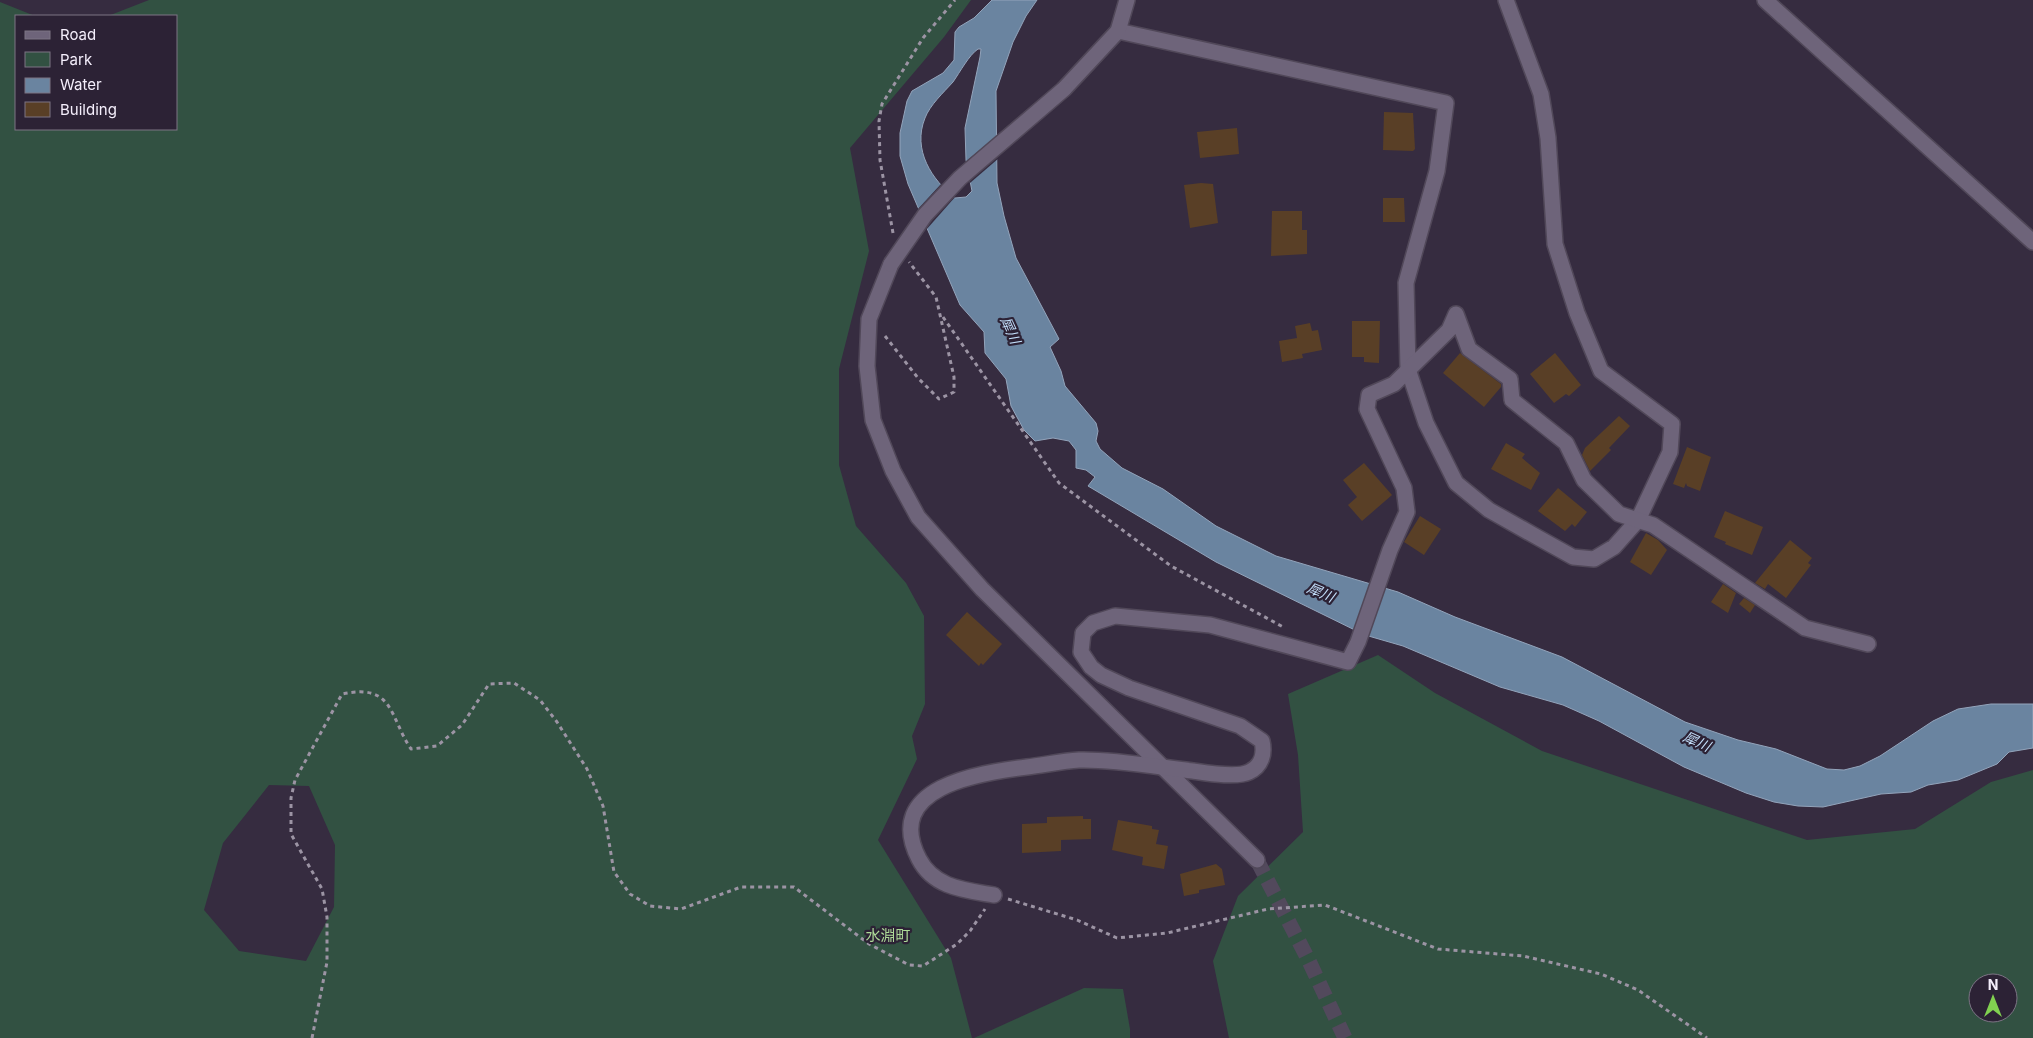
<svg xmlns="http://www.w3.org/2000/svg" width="2033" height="1038" font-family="Inter,'Noto Sans JP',sans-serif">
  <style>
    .green { fill: #325142; fill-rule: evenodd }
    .water { fill: #6a84a0; stroke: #93a4bb; fill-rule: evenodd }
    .pier { fill: #362c40 }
    .building { fill: #593f26 }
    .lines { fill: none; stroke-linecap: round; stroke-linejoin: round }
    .minor-tunnel { stroke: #52495c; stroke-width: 15; stroke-dasharray: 15 8; stroke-linecap: butt }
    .minor-casing { stroke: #514859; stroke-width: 18 }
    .path { stroke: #9c94a4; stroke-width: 3; stroke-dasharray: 4 4; stroke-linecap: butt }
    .minor { stroke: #6e647a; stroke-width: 15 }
    .minor-bridge-casing { stroke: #514859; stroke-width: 18; stroke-linecap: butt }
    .minor-bridge { stroke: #6e647a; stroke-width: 15 }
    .labels { text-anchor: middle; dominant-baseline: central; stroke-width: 4.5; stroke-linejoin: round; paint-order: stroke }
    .water-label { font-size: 14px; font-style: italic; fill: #c3dffb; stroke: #2c2235 }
    .quarter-label { font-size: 15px; fill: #aeda98; stroke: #2c2235 }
  </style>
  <rect width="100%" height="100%" fill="#362c40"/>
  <g class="green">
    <path d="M 149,0 L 971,0 L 944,37 L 850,148 L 869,251 L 839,369 L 839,465 L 856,526 L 906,583 L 924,616 L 925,704 L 912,736 L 917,759 L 878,840 L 951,958 L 972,1038 L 0,1038 L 0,2 L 35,16 L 77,16 L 16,16 L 16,129 L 176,129 L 176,16 L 108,16 ZM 269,785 L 309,786 L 335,845 L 334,907 L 306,961 L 239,951 L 204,910 L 223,843 Z"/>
    <path d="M 1378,655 L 1435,693 L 1542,751 L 1807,840 L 1915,829 L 1991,782 L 2033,770 L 2033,1038 L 1229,1038 L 1213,961 L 1238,896 L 1303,832 L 1298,755 L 1288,694 ZM 1978,983 L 2008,983 L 2008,1013 L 1978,1013 Z"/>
    <polygon points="1084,988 1123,989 1130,1029 1130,1038 974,1038"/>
  </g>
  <path class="water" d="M 992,0 L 1037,0 L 1026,16 L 1013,42 L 996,91 L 997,183 L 1004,216 L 1016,258 L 1059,339 L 1050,347 L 1061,371 L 1065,386 L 1096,423 L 1098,431 L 1096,441 L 1100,449 L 1122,468 L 1163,489 L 1216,526 L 1276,556 L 1398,592 L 1455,617 L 1562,657 L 1685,722 L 1738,740 L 1776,749 L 1827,769 L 1844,770 L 1860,766 L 1880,756 L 1933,721 L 1958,709 L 1991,704 L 2033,704 L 2033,748 L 2009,752 L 1997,764 L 1958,780 L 1928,785 L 1911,792 L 1881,794 L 1823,807 L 1798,806 L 1774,802 L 1746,793 L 1684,767 L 1599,721 L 1563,705 L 1500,687 L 1403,646 L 1365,635 L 1216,562 L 1088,486 L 1095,477 L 1086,470 L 1076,468 L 1076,450 L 1069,441 L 1053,438 L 1035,441 L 1024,430 L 1011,406 L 1006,379 L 985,353 L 984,332 L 960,305 L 908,184 L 900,156 L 900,133 L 907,101 L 912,91 L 943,73 L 954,60 L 955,32 L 959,27 L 974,18 ZM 978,49 L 981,49 L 980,57 L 965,128 L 966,160 L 972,191 L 966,197 L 955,198 C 932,180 912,150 925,118 C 930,105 943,93 953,82 C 960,72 969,55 978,49 Z"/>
  <g class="pier">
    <polygon points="998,135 999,158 970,183 964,163"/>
    <polygon points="941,184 956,196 926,230 917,210"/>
  </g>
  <g class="building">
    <polygon points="1384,112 1413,113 1415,149 1413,151 1383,150"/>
    <polygon points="1237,128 1239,154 1200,158 1197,132"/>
    <polygon points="1201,183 1213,184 1218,223 1190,228 1184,185"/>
    <polygon points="1383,198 1404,198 1405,222 1383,222"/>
    <polygon points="1272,211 1302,211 1302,230 1307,230 1307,254 1271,256"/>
    <polygon points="1352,321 1380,321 1379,363 1364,362 1364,357 1352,357"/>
    <polygon points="1310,323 1312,331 1318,330 1322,350 1302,354 1303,358 1282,362 1279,341 1297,338 1295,326"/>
    <polygon points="1460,353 1501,384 1501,387 1484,407 1443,373"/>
    <polygon points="1555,353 1581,385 1569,396 1566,394 1554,403 1530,374"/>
    <polygon points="1619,416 1630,426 1609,448 1611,450 1590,471 1582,455 1585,448"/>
    <polygon points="1506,443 1525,454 1522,458 1540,473 1531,490 1491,469"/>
    <polygon points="1687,447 1711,457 1700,491 1687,486 1686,483 1684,488 1673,484"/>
    <polygon points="1364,463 1392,495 1362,521 1348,505 1357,497 1343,480"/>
    <polygon points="1558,488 1587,512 1575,527 1572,524 1565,531 1538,511"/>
    <polygon points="1725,511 1763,527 1752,555 1725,544 1726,542 1714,537"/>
    <polygon points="1420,516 1441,529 1424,555 1404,542"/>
    <polygon points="1646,533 1658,540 1667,550 1651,575 1630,562"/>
    <polygon points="1790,540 1812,558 1808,563 1811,565 1786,598 1768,584 1765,589 1755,583"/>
    <polygon points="1723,584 1736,593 1728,613 1711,602"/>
    <polygon points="1744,598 1755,605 1750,613 1739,604"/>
    <polygon points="967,612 1002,644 983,665 981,663 979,666 946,635"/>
    <polygon points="1083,816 1083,819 1091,819 1091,839 1061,840 1061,851 1022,853 1022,824 1047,823 1047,817"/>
    <polygon points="1118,820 1152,826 1152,829 1159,830 1156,844 1168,846 1164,869 1142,865 1143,857 1112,850"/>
    <polygon points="1216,864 1222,869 1225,885 1199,890 1199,893 1184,896 1180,874"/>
  </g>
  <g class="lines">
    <polyline class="minor-tunnel" points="1257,860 1309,961 1345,1038"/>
    <defs>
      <g id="minor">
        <polyline points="1765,0 2033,242"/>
        <polyline points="1118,31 1446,103 1437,171 1406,283 1408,369 1426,423 1456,483 1489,510 1537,537 1573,557 1594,559 1614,547 1638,520 1670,452 1672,424 1601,371 1577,313 1555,244 1548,138 1541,94 1506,0"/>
        <polyline points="1064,89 1118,31 1127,0"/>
        <polyline points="891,264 869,319 867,366 873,420 893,471 918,517 982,589 1257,860"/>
        <path d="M 994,895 C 965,890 934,888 919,859 C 882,787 978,773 1027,767 C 1044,765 1062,761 1079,760 C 1114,759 1158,767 1193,771 C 1207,773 1237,778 1249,772 C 1262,766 1265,753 1262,741 L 1240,726 L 1129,688 L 1101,675 L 1091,667 L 1081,652 L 1083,633 L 1093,623 L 1115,616 L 1210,625 L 1348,662 L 1358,642 L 1390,550 L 1407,512 L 1404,488 L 1367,409 L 1369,395 L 1394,384 L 1449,330 L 1456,314 L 1469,349 L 1510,379 L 1512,400 L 1566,443 L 1584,480 L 1619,514 L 1653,525 L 1805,628 L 1868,644"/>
      </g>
    </defs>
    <use href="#minor" class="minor-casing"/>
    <g class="path">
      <polyline points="893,233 880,160 879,121 882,104 923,38 955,0"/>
      <polyline points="943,317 1059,483 1171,566 1285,628"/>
      <polyline points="885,336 918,378 939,399 954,392 954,377 936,297 909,262"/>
      <polyline points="1008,899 1077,920 1117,938 1167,933 1268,909 1325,905 1438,949 1523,956 1601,974 1638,990 1707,1038"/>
      <path d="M 312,1038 L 327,962 L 327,917 L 322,889 L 291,834 L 291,798 L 295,780 L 342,694 C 394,683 389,716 411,749 L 437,746 L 462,725 L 489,684 L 514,683 L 540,700 L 557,722 L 587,769 L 603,806 L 614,872 L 630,894 L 650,906 L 681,909 L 741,887 L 794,887 L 869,944 L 909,965 L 923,966 L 957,944 L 970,931 L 985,909"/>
    </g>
    <use href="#minor" class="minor"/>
    <defs>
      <polyline id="minor-bridge" points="891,264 925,215 960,178 1064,89"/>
    </defs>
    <use href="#minor-bridge" class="minor-bridge-casing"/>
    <use href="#minor-bridge" class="minor-bridge"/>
  </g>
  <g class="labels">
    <g class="water-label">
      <text transform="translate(1011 330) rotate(66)">犀川</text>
      <text transform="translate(1321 592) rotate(23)">犀川</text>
      <text transform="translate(1697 741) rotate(24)">犀川</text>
    </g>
    <g class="quarter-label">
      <text x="888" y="935">水淵町</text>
    </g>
  </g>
  <rect x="15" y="15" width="162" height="115" fill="#2c2235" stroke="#7c7484"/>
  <rect x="25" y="31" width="25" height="8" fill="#6e647a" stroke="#7c7484"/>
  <text x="60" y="40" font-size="15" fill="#f4eefb">Road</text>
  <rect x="25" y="52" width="25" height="15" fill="#325142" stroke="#7c7484"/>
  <text x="60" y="65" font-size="15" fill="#f4eefb">Park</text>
  <rect x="25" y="78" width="25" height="15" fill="#6a84a0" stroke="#7c7484"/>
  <text x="60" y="90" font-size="15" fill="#f4eefb">Water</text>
  <rect x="25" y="102" width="25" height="15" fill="#593f26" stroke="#7c7484"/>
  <text x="60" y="115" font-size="15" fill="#f4eefb">Building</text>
  <g transform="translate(1993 998)"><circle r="24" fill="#2c2235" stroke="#7c7484"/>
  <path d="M0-4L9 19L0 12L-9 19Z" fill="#81d050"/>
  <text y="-8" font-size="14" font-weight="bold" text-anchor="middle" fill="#f4eefb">N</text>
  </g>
</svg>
